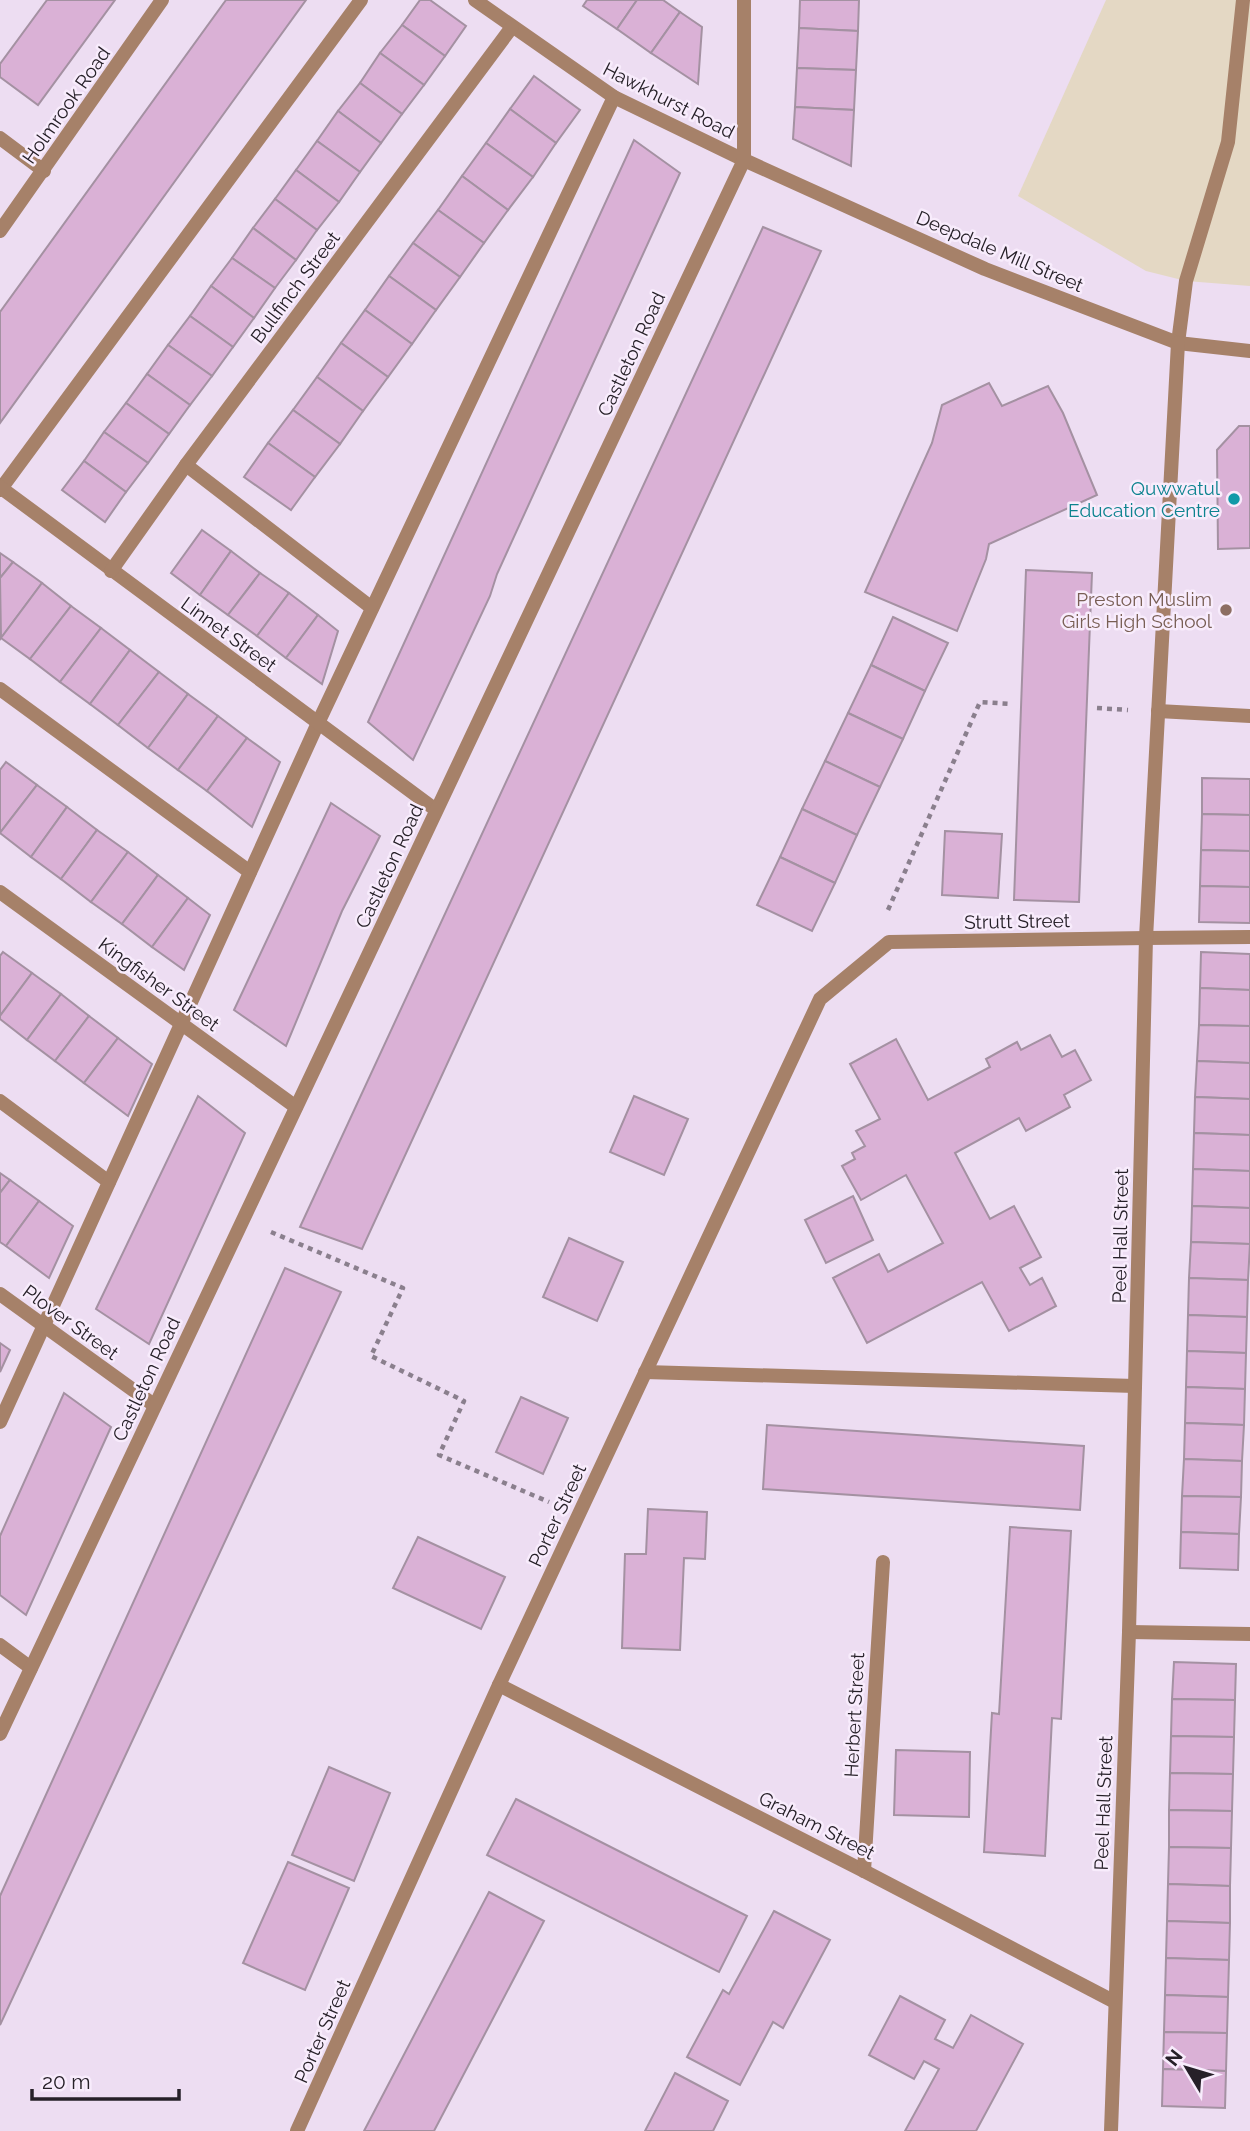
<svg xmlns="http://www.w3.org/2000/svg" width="1250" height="2131" font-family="Raleway,sans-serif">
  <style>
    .industrial { fill: #e4d8c4 }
    .building { fill: #dab1d6; stroke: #a491a2; stroke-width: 2 }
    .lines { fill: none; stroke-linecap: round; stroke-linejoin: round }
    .path { stroke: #8a7f8d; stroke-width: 4.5; stroke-dasharray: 5 5; stroke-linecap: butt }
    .service { stroke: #a68169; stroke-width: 14 }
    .minor { stroke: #a68169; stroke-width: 14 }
    .culture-dot { fill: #0f9aa8; stroke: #f8ecfc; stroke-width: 2.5 }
    .education-dot { fill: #8d6e63; stroke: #f8ecfc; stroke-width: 2.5 }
    .labels { text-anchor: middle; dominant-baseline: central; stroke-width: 5; stroke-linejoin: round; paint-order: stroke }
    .street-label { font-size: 19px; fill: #262028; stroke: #f8ecfc }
    .culture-label { font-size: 19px; fill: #0d838f; stroke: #f8ecfc; text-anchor: end }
    .education-label { font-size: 19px; fill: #785e54; stroke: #f8ecfc; text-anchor: end }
  </style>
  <rect width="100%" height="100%" fill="#edddf2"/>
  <polygon class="industrial" points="1106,0 1250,0 1250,286 1186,281 1146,271 1018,196"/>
  <g class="building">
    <polygon points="47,0 115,0 38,105 0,77 0,64"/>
    <polygon points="226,0 306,0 0,423 0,312"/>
    <polygon points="420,0 430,0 466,26 445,56 402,25"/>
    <polygon points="587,0 637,0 617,29 583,6"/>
    <polygon points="637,0 663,0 680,12 651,53 617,29"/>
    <polygon points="800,0 859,0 858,31 799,28"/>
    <polygon points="680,12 702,27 698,84 651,53"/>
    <polygon points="402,25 445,56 424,85 380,53"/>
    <polygon points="799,28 858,31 856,70 797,68"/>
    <polygon points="380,53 424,85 402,114 360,83"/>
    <polygon points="797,68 856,70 854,110 795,107"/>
    <polygon points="534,76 580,110 556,143 510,109"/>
    <polygon points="360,83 402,114 381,143 338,111"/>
    <polygon points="795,107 854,110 851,166 793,139"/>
    <polygon points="510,109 556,143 533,177 486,143"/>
    <polygon points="338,111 381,143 360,172 317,141"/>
    <polygon points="634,140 680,173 497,574 490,596 413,760 368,722"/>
    <polygon points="317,141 360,172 339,202 296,170"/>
    <polygon points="486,143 533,177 508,210 462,176"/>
    <polygon points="296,170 339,202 317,230 275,199"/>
    <polygon points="462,176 508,210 484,243 438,210"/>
    <polygon points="275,199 317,230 296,260 253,228"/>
    <polygon points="438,210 484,243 460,277 413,243"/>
    <polygon points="763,227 821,251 362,1249 300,1227"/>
    <polygon points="253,228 296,260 275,288 232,258"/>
    <polygon points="413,243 460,277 436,310 389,276"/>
    <polygon points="232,258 275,288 254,318 211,286"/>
    <polygon points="389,276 436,310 412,344 365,310"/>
    <polygon points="211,286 254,318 233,347 190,316"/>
    <polygon points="365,310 412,344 388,377 341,343"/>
    <polygon points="190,316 233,347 212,376 168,345"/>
    <polygon points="341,343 388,377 363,411 317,377"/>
    <polygon points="168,345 212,376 190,405 147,374"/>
    <polygon points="147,374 190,405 169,434 126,403"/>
    <polygon points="317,377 363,411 340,444 293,410"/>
    <polygon points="989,383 1002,406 1048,386 1063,413 1097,495 989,544 986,559 957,631 865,592 932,443 942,405"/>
    <polygon points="126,403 169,434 148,463 104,432"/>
    <polygon points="293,410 340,444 315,477 268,443"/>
    <polygon points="1239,426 1250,426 1250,548 1218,549 1217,450"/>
    <polygon points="104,432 148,463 126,492 84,461"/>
    <polygon points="268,443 315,477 291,510 244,477"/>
    <polygon points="84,461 126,492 105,522 62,490"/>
    <polygon points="202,530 231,551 200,595 171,573"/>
    <polygon points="231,551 260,573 228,615 200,595"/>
    <polygon points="0,553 13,562 0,578"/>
    <polygon points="13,562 42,583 1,638 0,578"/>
    <polygon points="1026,570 1092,573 1079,902 1014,900"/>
    <polygon points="260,573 289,593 257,636 228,615"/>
    <polygon points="42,583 71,606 30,659 1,638"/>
    <polygon points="289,593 318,615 286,658 257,636"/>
    <polygon points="71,606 101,628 60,682 30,659"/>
    <polygon points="318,615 338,631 322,684 286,658"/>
    <polygon points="893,617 948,643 925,691 871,665"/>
    <polygon points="101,628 130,650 90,704 60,682"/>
    <polygon points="130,650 159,672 118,725 90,704"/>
    <polygon points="871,665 925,691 903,739 848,713"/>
    <polygon points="159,672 188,694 148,748 118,725"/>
    <polygon points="188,694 218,716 178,770 148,748"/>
    <polygon points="848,713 903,739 880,787 825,761"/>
    <polygon points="218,716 247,738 207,791 178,770"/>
    <polygon points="247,738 280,762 252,827 207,791"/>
    <polygon points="825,761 880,787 857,835 802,809"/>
    <polygon points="6,762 37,785 0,833 0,770"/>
    <polygon points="1202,778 1250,779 1250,815 1202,814"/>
    <polygon points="37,785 67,807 31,857 0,833"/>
    <polygon points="331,803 380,836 342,911 286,1046 234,1010"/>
    <polygon points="67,807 97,830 61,879 31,857"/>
    <polygon points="802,809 857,835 835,883 780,857"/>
    <polygon points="1202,814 1250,815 1250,851 1201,850"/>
    <polygon points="97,830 128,852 91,902 61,879"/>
    <polygon points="945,831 1002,834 998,898 942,895"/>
    <polygon points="1201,850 1250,851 1250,887 1200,886"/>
    <polygon points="128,852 158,875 122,924 91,902"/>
    <polygon points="780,857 835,883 812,931 757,905"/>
    <polygon points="158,875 188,898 152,947 122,924"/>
    <polygon points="1200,886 1250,887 1250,923 1199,922"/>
    <polygon points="188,898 210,915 184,970 152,947"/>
    <polygon points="3,952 32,973 0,1016 0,956"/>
    <polygon points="1201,952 1250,954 1250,990 1200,988"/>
    <polygon points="32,973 61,994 27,1040 0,1019 0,1016"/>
    <polygon points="1200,988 1250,990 1250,1026 1199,1025"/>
    <polygon points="61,994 89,1016 55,1061 27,1040"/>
    <polygon points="89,1016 118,1038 84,1083 55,1061"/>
    <polygon points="1199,1025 1250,1026 1250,1063 1197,1061"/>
    <polygon points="1050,1035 1062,1057 1075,1050 1091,1080 1064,1095 1070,1107 1026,1131 1019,1118 955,1153 990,1219 1014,1206 1041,1257 1020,1268 1030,1285 1042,1278 1056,1306 1009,1331 982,1282 867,1343 833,1278 879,1254 888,1272 943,1243 906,1175 861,1200 842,1166 855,1159 852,1153 865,1146 856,1131 880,1119 850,1064 896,1039 928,1100 990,1067 986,1059 1017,1042 1021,1050"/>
    <polygon points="118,1038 152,1064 128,1116 84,1083"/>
    <polygon points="1197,1061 1250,1063 1250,1099 1195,1097"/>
    <polygon points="198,1096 245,1133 149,1344 96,1309"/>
    <polygon points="634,1096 688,1119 664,1175 610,1152"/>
    <polygon points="1195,1097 1250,1099 1250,1135 1194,1133"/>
    <polygon points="1194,1133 1250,1135 1250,1171 1193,1169"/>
    <polygon points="1193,1169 1250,1171 1250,1208 1192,1206"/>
    <polygon points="0,1173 10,1180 0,1193"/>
    <polygon points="10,1180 39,1201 6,1246 0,1242 0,1193"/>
    <polygon points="853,1196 873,1240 826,1263 805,1220"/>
    <polygon points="39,1201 73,1226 49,1278 6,1246"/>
    <polygon points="1192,1206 1250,1208 1250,1244 1191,1242"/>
    <polygon points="569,1238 623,1262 597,1321 543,1297"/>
    <polygon points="1191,1242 1250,1244 1248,1280 1189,1278"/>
    <polygon points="285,1268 341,1292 0,2025 0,1896"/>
    <polygon points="1189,1278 1248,1280 1247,1317 1188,1315"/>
    <polygon points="1188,1315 1247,1317 1246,1353 1187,1351"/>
    <polygon points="0,1343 10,1350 0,1372"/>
    <polygon points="1187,1351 1246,1353 1245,1389 1186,1387"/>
    <polygon points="1186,1387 1245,1389 1244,1425 1185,1423"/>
    <polygon points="64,1393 111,1427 26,1615 0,1595 0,1536"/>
    <polygon points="521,1397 568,1418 543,1474 496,1452"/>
    <polygon points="1185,1423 1244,1425 1242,1461 1184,1459"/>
    <polygon points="767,1425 1084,1446 1080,1510 763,1489"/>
    <polygon points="1184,1459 1242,1461 1241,1497 1182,1496"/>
    <polygon points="1182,1496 1241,1497 1239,1534 1181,1532"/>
    <polygon points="648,1509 707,1512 705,1559 684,1558 680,1650 622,1648 625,1554 646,1554"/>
    <polygon points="1010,1527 1071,1531 1061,1719 1052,1718 1045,1856 984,1852 992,1713 999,1714"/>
    <polygon points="1181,1532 1239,1534 1238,1570 1180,1568"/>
    <polygon points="418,1537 505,1577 481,1629 393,1588"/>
    <polygon points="1174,1662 1236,1664 1235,1700 1172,1699"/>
    <polygon points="1172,1699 1235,1700 1234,1737 1171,1736"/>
    <polygon points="1171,1736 1234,1737 1233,1774 1170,1773"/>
    <polygon points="896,1750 970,1752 969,1817 894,1815"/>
    <polygon points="329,1767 390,1793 354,1881 292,1855"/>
    <polygon points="1170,1773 1233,1774 1232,1811 1169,1810"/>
    <polygon points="516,1799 747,1916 719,1972 487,1855"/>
    <polygon points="1169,1810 1232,1811 1231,1848 1169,1847"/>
    <polygon points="1169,1847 1231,1848 1230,1886 1168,1884"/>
    <polygon points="288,1862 349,1888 305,1990 243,1963"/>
    <polygon points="1168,1884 1230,1886 1230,1923 1167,1921"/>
    <polygon points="489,1892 544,1921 434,2131 364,2131"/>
    <polygon points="774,1911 830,1940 783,2028 773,2022 740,2085 687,2057 723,1990 729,1994"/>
    <polygon points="1167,1921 1230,1923 1229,1960 1166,1958"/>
    <polygon points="1166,1958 1229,1960 1228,1997 1165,1995"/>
    <polygon points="1165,1995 1228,1997 1227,2033 1164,2032"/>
    <polygon points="900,1996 945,2020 935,2039 953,2048 971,2015 1023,2044 976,2131 905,2131 939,2069 924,2061 914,2079 869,2055"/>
    <polygon points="1164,2032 1227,2033 1226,2071 1163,2069"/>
    <polygon points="1163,2069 1226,2071 1225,2108 1162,2106"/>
    <polygon points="675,2073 728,2101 713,2131 645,2131"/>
  </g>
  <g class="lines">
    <g class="path">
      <polyline points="1097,708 1128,710"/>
      <polyline points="888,910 980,702 1012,704"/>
      <polyline points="271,1232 403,1288 371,1356 464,1401 439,1455 549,1502"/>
    </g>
    <g class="service">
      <polyline points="1178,343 1186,281 1228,142 1243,0"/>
      <polyline points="186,465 372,608"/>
      <polyline points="0,490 361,0"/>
      <polyline points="0,689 250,872"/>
      <polyline points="1158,711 1250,716"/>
      <polyline points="1146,938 1250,937"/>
      <polyline points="0,1101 109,1182"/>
      <polyline points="645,1372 1135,1386"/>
      <polyline points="0,1422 318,723 614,97"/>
    </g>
    <g class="minor">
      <polyline points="475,0 614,97 744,160 985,269 1178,343 1250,351"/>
      <polyline points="0,138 44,171"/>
      <polyline points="0,231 162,0"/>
      <polyline points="0,487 436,810"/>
      <polyline points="111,571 186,465 512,27"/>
      <polyline points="0,892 296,1107"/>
      <polyline points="0,1294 154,1405"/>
      <polyline points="1129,1632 1250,1634"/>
      <polyline points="0,1645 31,1668"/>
      <polyline points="499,1685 864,1871 1115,2002"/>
      <polyline points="0,1734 744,160 744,0"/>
      <polyline points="864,1871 883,1562"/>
      <polyline points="297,2131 499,1685 820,999 889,942 1146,938"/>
      <polyline points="1111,2131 1129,1632 1146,938 1178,343"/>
    </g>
  </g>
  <circle class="culture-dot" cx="1234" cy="499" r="7"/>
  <circle class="education-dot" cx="1226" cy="610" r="7"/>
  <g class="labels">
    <g class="street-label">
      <text transform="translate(669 100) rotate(27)">Hawkhurst Road</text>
      <text transform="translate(66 105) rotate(-55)">Holmrook Road</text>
      <text transform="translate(1000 251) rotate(23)">Deepdale Mill Street</text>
      <text transform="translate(295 287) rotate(-53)">Bullfinch Street</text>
      <text transform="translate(631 354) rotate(-65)">Castleton Road</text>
      <text transform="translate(229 634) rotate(36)">Linnet Street</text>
      <text transform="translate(389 866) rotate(-65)">Castleton Road</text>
      <text transform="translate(1017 921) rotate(-1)">Strutt Street</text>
      <text transform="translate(159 984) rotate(36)">Kingfisher Street</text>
      <text transform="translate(1120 1236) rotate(-89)">Peel Hall Street</text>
      <text transform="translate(71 1322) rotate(36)">Plover Street</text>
      <text transform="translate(146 1379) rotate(-65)">Castleton Road</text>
      <text transform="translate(557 1515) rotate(-65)">Porter Street</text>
      <text transform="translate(854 1715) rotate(-87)">Herbert Street</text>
      <text transform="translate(1103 1803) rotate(-88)">Peel Hall Street</text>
      <text transform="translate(817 1825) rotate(27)">Graham Street</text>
      <text transform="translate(322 2031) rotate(-66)">Porter Street</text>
    </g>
    <g class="culture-label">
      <text x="1220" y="488">Quwwatul<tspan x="1220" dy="22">Education Centre</tspan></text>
    </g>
    <g class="education-label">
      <text x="1212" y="599">Preston Muslim<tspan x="1212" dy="22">Girls High School</tspan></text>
    </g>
  </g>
  <g transform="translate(1187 2068) rotate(308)" stroke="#f8ecfc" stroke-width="5" paint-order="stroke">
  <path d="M0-5L12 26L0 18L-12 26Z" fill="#262028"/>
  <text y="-10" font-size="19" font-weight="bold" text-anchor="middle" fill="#262028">N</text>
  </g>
  <path d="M32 2089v10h147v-10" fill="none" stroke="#262028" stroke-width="3.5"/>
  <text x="42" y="2089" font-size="21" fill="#262028" stroke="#f8ecfc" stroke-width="5" paint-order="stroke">20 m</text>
</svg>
